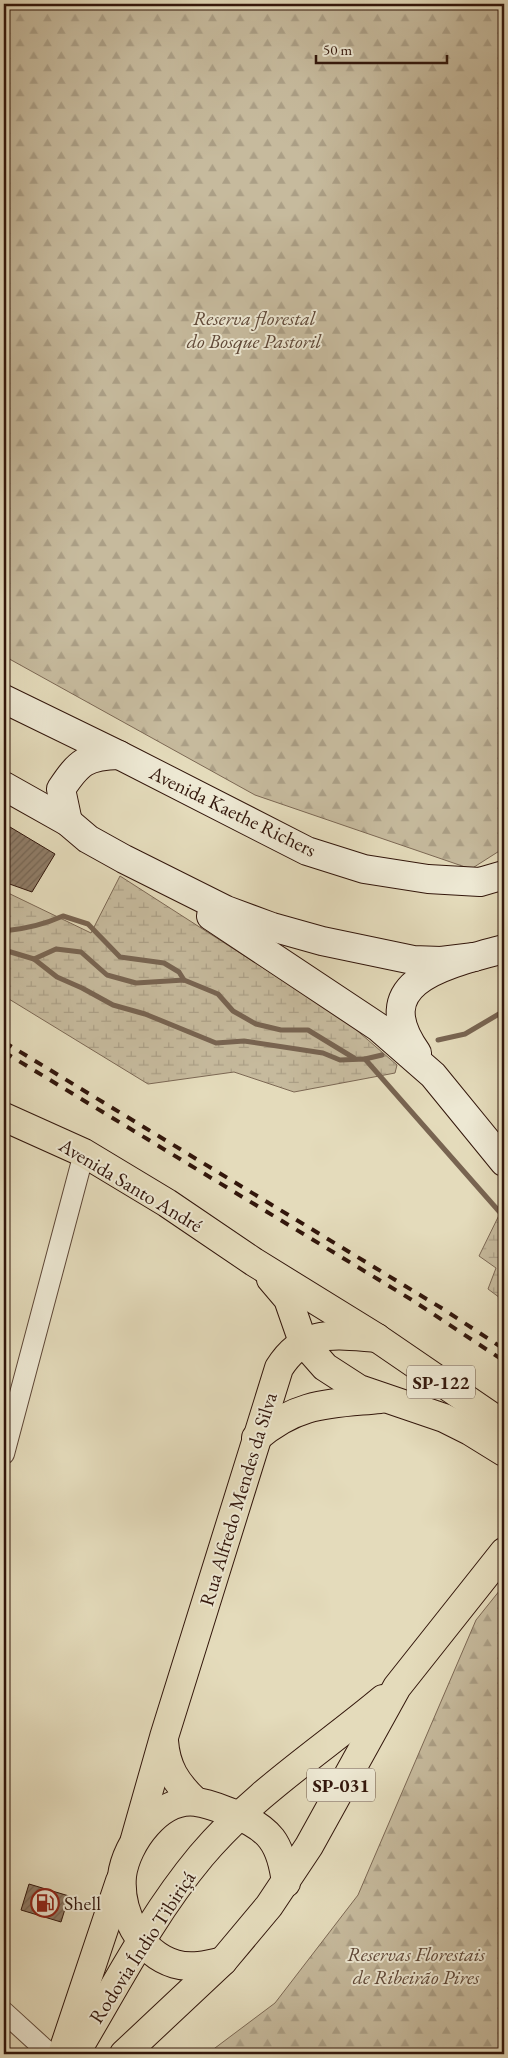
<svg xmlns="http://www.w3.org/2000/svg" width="508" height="2058" font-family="'EB Garamond',serif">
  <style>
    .forest { fill: url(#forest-firs); stroke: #7c6854 }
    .wetland { fill: url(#wetland-marsh); stroke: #7c6854 }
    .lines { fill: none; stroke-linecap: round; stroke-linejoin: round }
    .stream { stroke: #786451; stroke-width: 5 }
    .building { fill: url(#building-hatch); stroke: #32160b }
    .street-casing { stroke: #5e4737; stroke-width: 22 }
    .secondary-casing { stroke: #32160b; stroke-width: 30 }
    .highway-casing { stroke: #32160b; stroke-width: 30 }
    .street { stroke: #ede8d3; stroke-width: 20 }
    .secondary { stroke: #ede8d3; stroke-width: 28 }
    .highway { stroke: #e4dbbb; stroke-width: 28 }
    .rail { stroke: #32160b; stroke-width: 4; stroke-dasharray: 9 9; stroke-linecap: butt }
    .labels { text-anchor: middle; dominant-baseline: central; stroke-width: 4; stroke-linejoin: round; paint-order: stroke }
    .shield { fill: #ede8d3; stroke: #6a5547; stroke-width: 1 }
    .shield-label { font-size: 19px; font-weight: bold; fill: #32160b }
    .park-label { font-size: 20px; font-style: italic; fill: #5e4737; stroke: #ede8d3 }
    .street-label { font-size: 20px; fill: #32160b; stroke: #ede8d3 }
    .poi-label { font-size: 20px; fill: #32160b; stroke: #ede8d3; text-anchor: start }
  </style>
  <defs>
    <pattern id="forest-firs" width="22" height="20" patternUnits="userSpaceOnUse" patternTransform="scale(1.25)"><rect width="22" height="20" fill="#c6ba9d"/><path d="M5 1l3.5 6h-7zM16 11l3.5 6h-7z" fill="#ab9f86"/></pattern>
    <pattern id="wetland-marsh" width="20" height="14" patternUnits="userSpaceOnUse" patternTransform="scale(1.25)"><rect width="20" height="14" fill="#c6ba9d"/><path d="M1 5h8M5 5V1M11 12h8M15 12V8" fill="none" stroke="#ab9f86"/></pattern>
    <pattern id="building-hatch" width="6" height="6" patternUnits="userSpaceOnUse" patternTransform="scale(1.25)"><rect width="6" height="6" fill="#8f7c67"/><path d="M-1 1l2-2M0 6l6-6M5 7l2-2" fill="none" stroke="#756553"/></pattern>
  </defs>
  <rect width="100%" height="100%" fill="#e4dbbb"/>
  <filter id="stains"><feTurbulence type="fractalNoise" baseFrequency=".004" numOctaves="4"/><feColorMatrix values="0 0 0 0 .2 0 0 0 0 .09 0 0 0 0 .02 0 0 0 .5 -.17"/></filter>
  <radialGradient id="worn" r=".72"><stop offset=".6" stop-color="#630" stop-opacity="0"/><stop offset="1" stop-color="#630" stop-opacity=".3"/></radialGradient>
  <g class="forest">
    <polygon points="4,4 504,4 504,848 471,869 255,795 4,656"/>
    <polygon points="504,1585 504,2054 207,2054 275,2003 358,1895 476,1620"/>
  </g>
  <g class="wetland">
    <polygon points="120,876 346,1021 397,1065 395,1073 294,1092 234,1072 148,1084 4,996 4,891 91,933"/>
    <polygon points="504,1205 504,1301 488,1289 496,1268 479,1256"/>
  </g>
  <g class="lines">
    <g class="stream">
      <path d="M 4,931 C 25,929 43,925 63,916 L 88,924 L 120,957 L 164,963 L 179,972 L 184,980"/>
      <polyline points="4,950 34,959 57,977 82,988 113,1005 145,1014 216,1043 244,1041 323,1053 340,1060 365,1059 504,1217"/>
      <polyline points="34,959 56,949 81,952 107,975 136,983 184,980 218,994 233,1011 256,1024 281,1030 308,1030 354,1058"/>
      <polyline points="438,1040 465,1034 504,1011"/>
      <polyline points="365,1059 382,1055"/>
    </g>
  </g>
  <g class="building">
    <polygon points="10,827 55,854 32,892 4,882 4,837"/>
    <polygon points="29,1884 69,1896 61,1922 21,1910"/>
  </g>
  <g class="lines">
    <defs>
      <g id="street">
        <polyline points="4,1454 84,1153"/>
        <polyline points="4,2012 50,2054"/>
      </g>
      <g id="secondary">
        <polyline points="4,699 119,755 307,851 364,869 428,879 480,882 504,875"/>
        <polyline points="4,786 68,822 88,839 124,859 226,910 272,927 322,941 413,960 441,961 474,957"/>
        <path d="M 68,822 L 61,789 C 79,762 86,756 119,755"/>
        <polyline points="211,916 378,1027 433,1075 504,1162"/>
        <path d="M 417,1053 C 365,980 449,964 504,949"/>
      </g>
      <g id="highway">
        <polyline points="4,1117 84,1153 167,1203 254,1262 377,1338 504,1425"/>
        <polyline points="271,1279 288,1299 303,1342 325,1367 359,1389 444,1418 470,1431 504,1452"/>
        <path d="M 256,1438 C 298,1402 328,1404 380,1399"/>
        <path d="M 164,1741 C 166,1767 176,1783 195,1801"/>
        <path d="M 135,1839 L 164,1737 L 279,1368 C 304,1328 335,1335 377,1338"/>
        <path d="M 223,1961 C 207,1965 191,1969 175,1964 C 139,1953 119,1911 122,1876 C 126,1843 160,1797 196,1802 C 208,1803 221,1809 232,1813 C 270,1828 281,1843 286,1883"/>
        <polyline points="63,2051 120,1881"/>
        <path d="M 75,2054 C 115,1987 151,1916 201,1856 C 253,1794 322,1750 383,1699"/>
        <polyline points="124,2054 223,1961 269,1906 309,1846 397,1687 504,1552"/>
      </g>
    </defs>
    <use href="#street" class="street-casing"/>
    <use href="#secondary" class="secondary-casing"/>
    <use href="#highway" class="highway-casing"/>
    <use href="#street" class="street"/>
    <use href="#secondary" class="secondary"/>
    <use href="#highway" class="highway"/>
    <g class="rail">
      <polyline points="4,1042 443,1309 504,1349"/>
      <polyline points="4,1052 412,1300 504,1361"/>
    </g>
  </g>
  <defs>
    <symbol id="fuel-ring" viewBox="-11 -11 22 22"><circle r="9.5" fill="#ede8d3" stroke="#8f2418" stroke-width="1.5"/><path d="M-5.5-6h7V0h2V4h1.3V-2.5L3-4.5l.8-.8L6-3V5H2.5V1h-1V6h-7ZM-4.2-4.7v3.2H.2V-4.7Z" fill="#8f2418"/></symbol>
  </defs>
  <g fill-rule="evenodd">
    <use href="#fuel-ring" x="29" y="1887" width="32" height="32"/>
  </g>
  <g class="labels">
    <g class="shield">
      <rect x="407" y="1365.5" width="68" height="33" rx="4"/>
      <rect x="307" y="1768.5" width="68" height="33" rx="4"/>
    </g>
    <g class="shield-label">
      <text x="441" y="1382">SP-122</text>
      <text x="341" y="1785">SP-031</text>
    </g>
    <g class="park-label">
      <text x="254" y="318">Reserva florestal<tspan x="254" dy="23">do Bosque Pastoril</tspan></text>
      <text x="416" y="1954">Reservas Florestais<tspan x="416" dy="23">de Ribeirão Pires</tspan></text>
    </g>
    <g class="street-label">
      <text transform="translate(233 811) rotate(26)">Avenida Kaethe Richers</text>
      <text transform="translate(131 1185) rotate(31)">Avenida Santo André</text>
      <text transform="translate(238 1499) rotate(-73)">Rua Alfredo Mendes da Silva</text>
      <text transform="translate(142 1947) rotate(-57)">Rodovia Índio Tibiriçá</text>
    </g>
    <g class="poi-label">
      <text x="64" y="1903">Shell</text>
    </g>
  </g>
  <rect width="508" height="2058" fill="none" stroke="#e4dbbb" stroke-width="20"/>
  <rect x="5" y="5" width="498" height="2048" fill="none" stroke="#32160b" stroke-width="2.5"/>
  <rect x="10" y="10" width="488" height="2038" fill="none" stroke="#32160b"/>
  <path d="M316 55v8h131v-8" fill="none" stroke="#32160b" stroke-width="2.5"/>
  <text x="323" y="55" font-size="15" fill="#32160b" stroke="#ede8d3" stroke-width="4" paint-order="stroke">50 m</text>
  <rect width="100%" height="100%" filter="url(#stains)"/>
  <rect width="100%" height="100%" fill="url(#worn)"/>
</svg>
